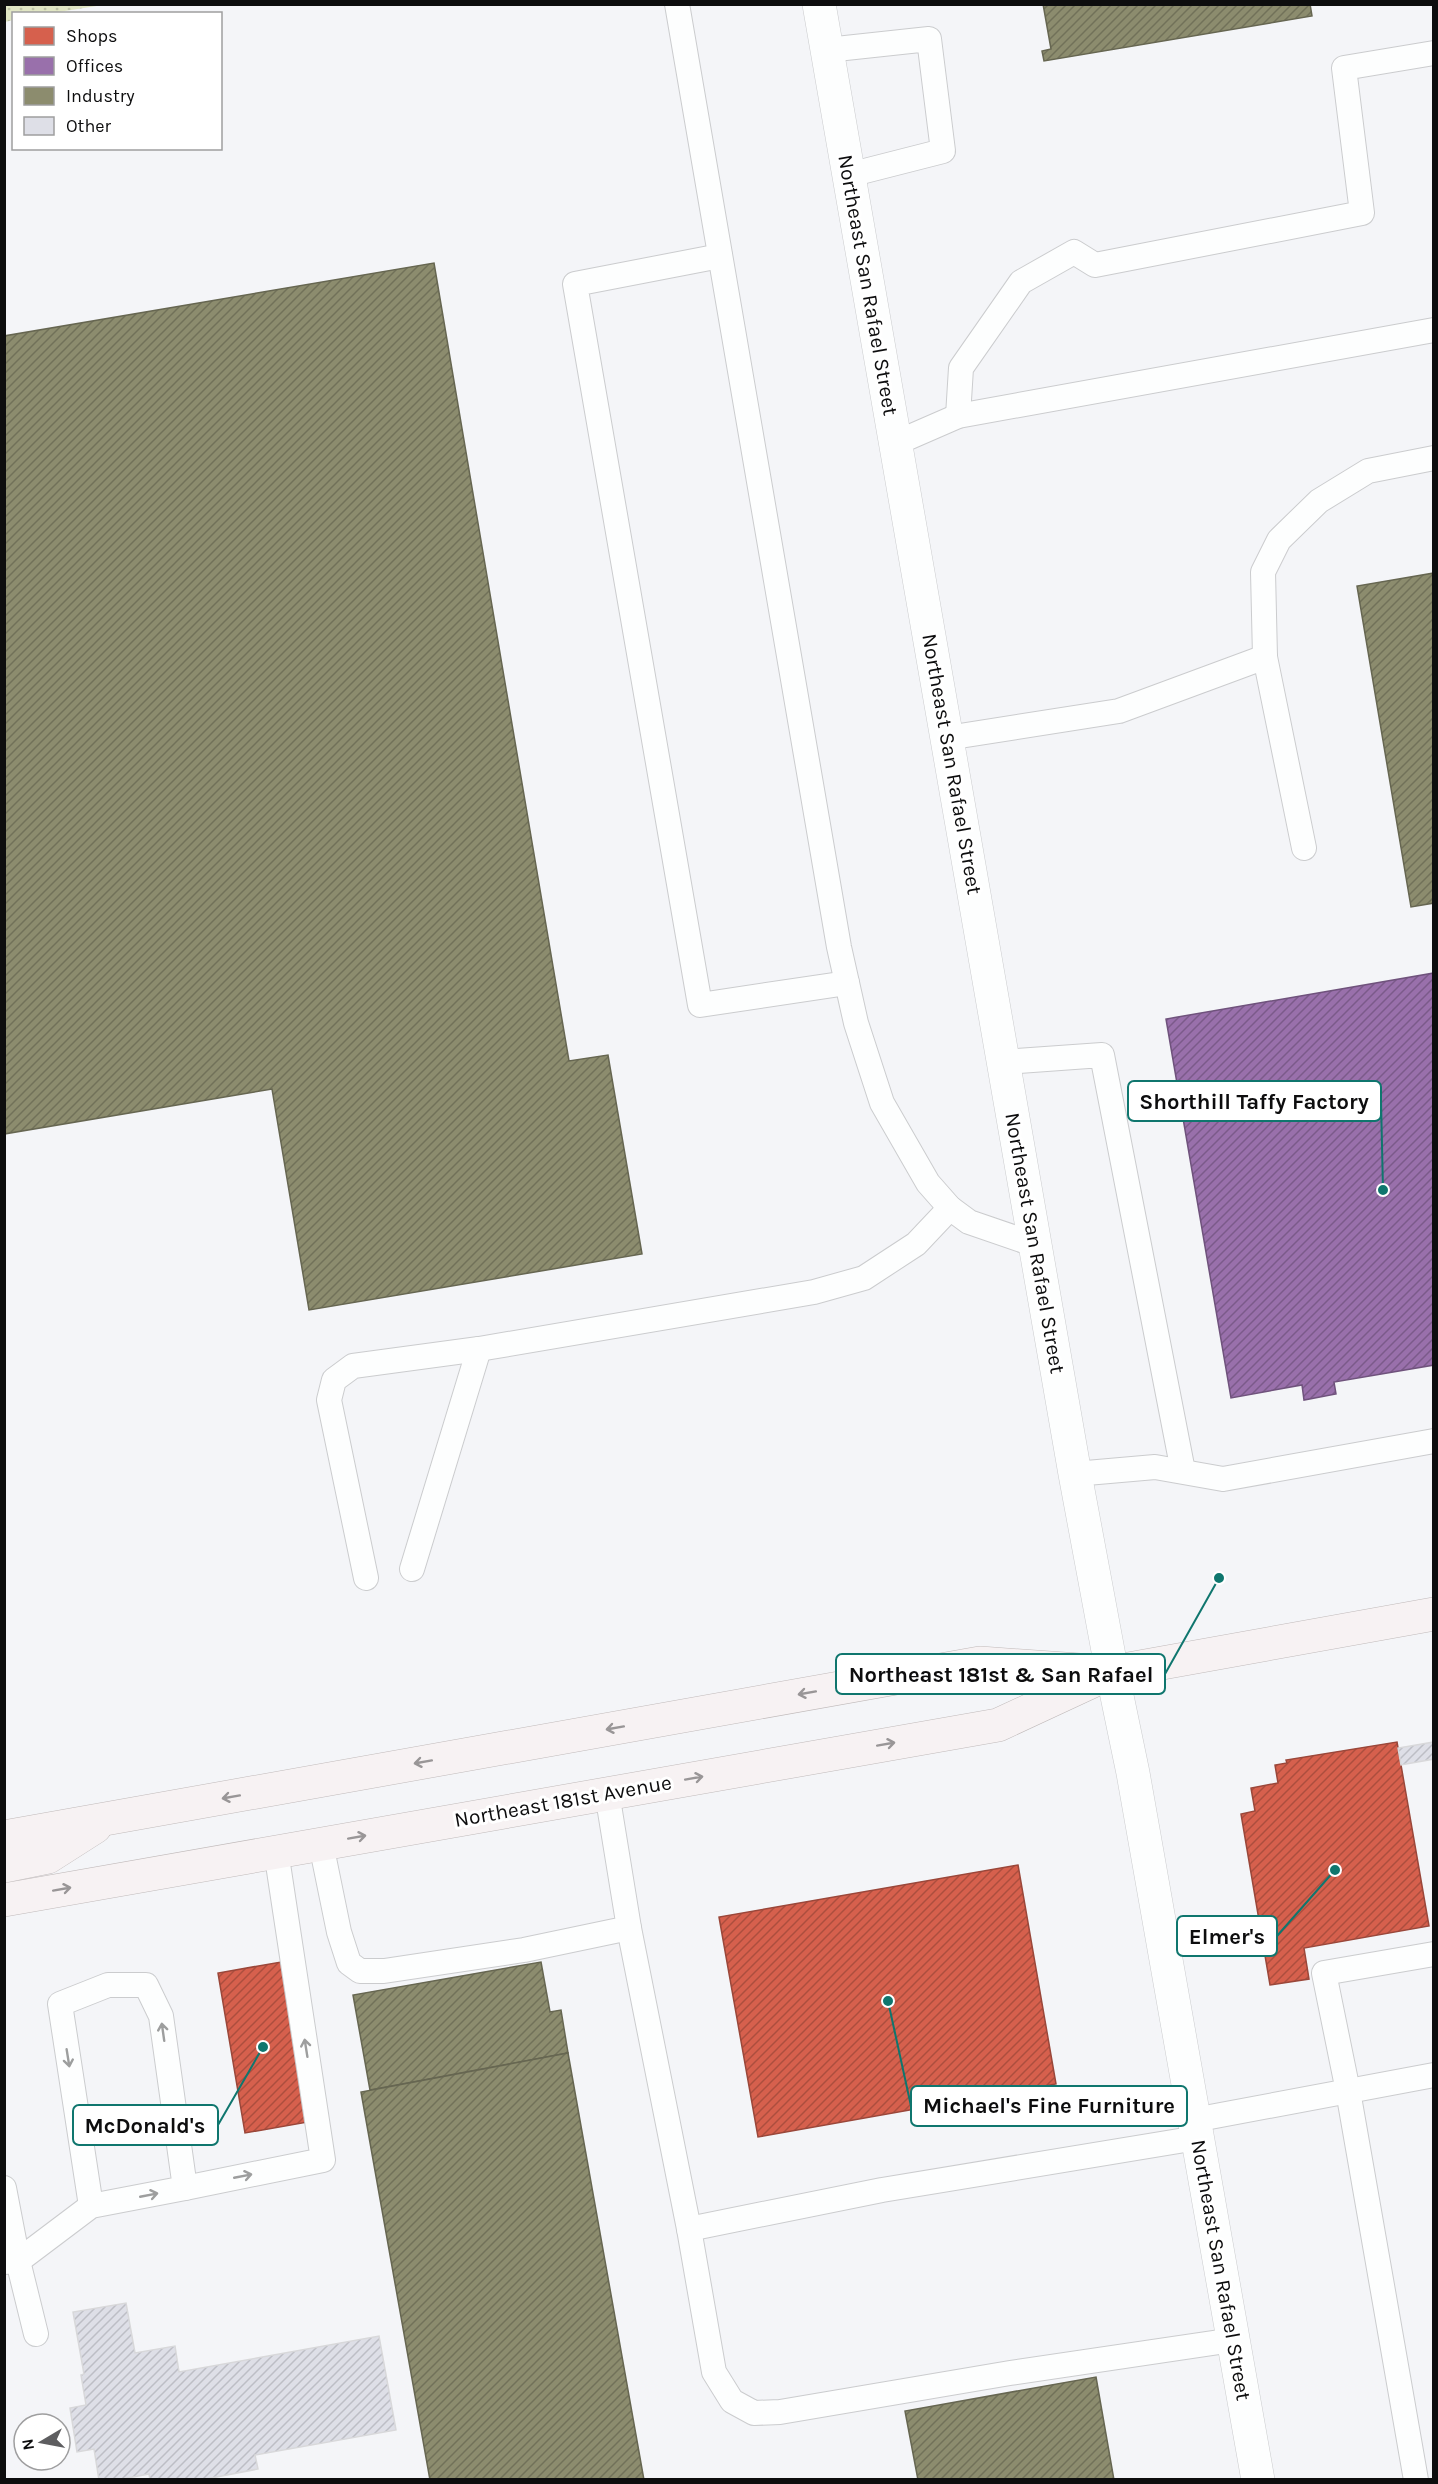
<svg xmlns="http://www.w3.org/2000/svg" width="1438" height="2484" font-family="Karla,sans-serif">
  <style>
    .park { fill: url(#park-dots) }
    .shops { fill: url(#shops-hatch); stroke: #9a473a; stroke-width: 1.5 }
    .offices { fill: url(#offices-hatch); stroke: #6f527c; stroke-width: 1.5 }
    .industry { fill: url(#industry-hatch); stroke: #666651; stroke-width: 1.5 }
    .building { fill: url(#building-hatch); stroke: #d8d8da; stroke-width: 1.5 }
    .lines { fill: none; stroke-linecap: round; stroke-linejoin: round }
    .lane-casing { stroke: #cbccce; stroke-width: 26 }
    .street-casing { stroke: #cbccce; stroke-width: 34 }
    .secondary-casing { stroke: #cbccce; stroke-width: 34 }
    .primary-casing { stroke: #c0baba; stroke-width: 34 }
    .lane { stroke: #fdfefe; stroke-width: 24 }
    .street { stroke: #fdfefe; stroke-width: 33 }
    .secondary { stroke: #fdfefe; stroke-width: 33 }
    .primary { stroke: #f7f2f3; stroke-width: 33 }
    .oneway { stroke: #999697 }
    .oneway2 { stroke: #9d9e9e }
    .labels { text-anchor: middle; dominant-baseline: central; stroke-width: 6; stroke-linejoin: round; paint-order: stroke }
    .street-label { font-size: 21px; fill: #0d0d0e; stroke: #fff }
    .leader { fill: none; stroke: #0f766e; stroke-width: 2 }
    .callout-dot { fill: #0f766e; stroke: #fff; stroke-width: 2 }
    .callout { fill: #fff; stroke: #0f766e; stroke-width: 2 }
    .callout-label { font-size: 22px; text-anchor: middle; font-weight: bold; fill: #0d0d0e }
  </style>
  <defs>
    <pattern id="park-dots" width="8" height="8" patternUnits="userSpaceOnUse" patternTransform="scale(1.5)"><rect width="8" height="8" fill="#e1e6c4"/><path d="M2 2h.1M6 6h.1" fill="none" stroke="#c0c4a7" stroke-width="1.8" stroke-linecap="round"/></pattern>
    <pattern id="shops-hatch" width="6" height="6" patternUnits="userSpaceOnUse" patternTransform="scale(1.5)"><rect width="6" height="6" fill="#d6604d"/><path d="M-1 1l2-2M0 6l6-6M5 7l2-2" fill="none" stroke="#ac4e3e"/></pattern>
    <pattern id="offices-hatch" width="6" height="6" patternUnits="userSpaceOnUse" patternTransform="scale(1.5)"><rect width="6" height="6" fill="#9970ab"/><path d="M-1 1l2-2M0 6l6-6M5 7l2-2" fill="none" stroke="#7b5a8a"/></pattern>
    <pattern id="industry-hatch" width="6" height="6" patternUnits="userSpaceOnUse" patternTransform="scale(1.5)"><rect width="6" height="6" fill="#8c8c6e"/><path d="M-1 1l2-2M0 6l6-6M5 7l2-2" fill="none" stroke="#717159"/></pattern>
    <pattern id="building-hatch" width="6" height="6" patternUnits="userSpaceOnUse" patternTransform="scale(1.5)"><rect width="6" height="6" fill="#dedfe7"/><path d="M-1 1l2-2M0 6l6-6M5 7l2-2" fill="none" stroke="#bdbec5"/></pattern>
  </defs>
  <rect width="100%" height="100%" fill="#f4f5f8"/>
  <polygon class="park" points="5,4 103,4 103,5 52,13 14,14 13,20 5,22"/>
  <g class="shops">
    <polygon points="1397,1742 1429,1926 1304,1948 1309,1979 1270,1985 1241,1814 1255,1811 1251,1788 1278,1783 1275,1765 1287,1763 1286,1760"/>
    <polygon points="1018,1865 1056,2084 758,2137 719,1917"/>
    <polygon points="281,1962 308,2122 245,2133 218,1973"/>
  </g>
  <polygon class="offices" points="1434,973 1434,1365 1334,1382 1336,1394 1304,1400 1302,1385 1231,1398 1166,1019"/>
  <g class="industry">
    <polygon points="1043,4 1310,4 1312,16 1044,61 1042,51 1051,49"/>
    <polygon points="434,263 569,1061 608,1055 642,1254 309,1310 272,1089 4,1134 4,336"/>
    <polygon points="1434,573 1434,903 1411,907 1357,586"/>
    <polygon points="541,1962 550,2012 561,2010 568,2053 370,2090 353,1995"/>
    <polygon points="568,2053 644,2480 430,2480 361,2092"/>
    <polygon points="1096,2377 1114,2480 918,2480 905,2411"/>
  </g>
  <g class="building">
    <polygon points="1434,1742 1434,1759 1401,1765 1398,1748"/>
    <polygon points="126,2303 135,2353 175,2346 179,2372 379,2336 396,2430 255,2455 258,2469 201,2480 150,2480 149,2474 117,2480 99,2480 94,2449 77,2452 70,2408 86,2405 81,2375 84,2374 73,2312"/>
  </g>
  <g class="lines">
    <defs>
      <g id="lane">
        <polyline points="677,4 839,947 856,1023 882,1103 928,1183 950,1208 969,1222 1036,1245"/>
        <polyline points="827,50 929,39 943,151 849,175"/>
        <polyline points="720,256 575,284 700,1005 847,983"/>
        <polyline points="958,416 961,368 1021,282 1074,252 1095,265 1362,213 1344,68 1434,53"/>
        <polyline points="896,443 958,416 1434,330"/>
        <polyline points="1265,657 1304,848"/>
        <polyline points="947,738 1119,711 1265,657 1263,572 1279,540 1319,501 1368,471 1434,458"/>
        <polyline points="1004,1062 1102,1055 1183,1471"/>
        <polyline points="1075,1474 1155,1467 1223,1479 1434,1441"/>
        <polyline points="412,1569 479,1349"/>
        <polyline points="366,1578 329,1400 334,1380 353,1366 479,1349 814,1292 864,1278 916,1244 950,1208"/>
        <polyline points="321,1844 339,1932 349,1963 360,1971 384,1971 524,1950 629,1928 607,1793"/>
        <polyline points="629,1928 689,2229 714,2372 732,2401 754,2413 780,2412 1010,2373 1233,2340"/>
        <polyline points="1194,2120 1434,2075"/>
        <polyline points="4,2188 18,2261 36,2334"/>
        <polyline points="185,2188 323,2160 276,1851"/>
        <polyline points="689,2229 882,2190 1197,2138"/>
        <polyline points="4,2262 18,2261 91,2206 185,2188 161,2016 146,1985 108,1985 60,2004 91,2206"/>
        <polyline points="1416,2480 1348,2091 1324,1973 1434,1954"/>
      </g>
      <polyline id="street" points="1112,1672 1133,1773 1258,2480"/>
      <polyline id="secondary" points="819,4 1075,1474 1112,1672"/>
      <g id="primary">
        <polyline points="4,1837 980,1663 1108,1672"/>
        <polyline points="4,1866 48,1857 95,1827"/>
        <polyline points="4,1900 998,1725 1112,1672 1434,1614"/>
      </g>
    </defs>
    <use href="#lane" class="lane-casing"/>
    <use href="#street" class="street-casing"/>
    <use href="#secondary" class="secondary-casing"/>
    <use href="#primary" class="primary-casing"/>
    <use href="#lane" class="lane"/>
    <use href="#street" class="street"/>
    <use href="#secondary" class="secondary"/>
    <use href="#primary" class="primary"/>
  </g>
  <defs><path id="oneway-shaft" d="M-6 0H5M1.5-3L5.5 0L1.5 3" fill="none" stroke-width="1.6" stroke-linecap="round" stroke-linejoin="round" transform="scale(1.5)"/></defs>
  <g class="oneway">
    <use href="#oneway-shaft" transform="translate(807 1693) rotate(170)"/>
    <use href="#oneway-shaft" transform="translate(615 1728) rotate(170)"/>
    <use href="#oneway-shaft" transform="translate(886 1744) rotate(-10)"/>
    <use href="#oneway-shaft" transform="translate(423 1762) rotate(170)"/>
    <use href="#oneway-shaft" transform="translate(694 1778) rotate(-10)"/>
    <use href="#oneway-shaft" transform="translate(231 1797) rotate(170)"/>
    <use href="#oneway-shaft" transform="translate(357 1837) rotate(-10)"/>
    <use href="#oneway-shaft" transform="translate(62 1889) rotate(-10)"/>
  </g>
  <g class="oneway2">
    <use href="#oneway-shaft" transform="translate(163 2032) rotate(-98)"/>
    <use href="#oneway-shaft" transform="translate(306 2048) rotate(-99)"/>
    <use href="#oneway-shaft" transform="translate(68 2058) rotate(81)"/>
    <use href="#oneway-shaft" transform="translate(243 2176) rotate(-11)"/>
    <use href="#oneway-shaft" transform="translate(149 2195) rotate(-11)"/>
  </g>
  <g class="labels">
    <g class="street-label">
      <text transform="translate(868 285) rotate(80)">Northeast San Rafael Street</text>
      <text transform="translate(952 764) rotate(80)">Northeast San Rafael Street</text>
      <text transform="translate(1035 1243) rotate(80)">Northeast San Rafael Street</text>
      <text transform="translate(563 1801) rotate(-10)">Northeast 181st Avenue</text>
      <text transform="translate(1221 2270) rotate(80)">Northeast San Rafael Street</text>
    </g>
  </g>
  <path class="leader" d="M1383 1190L1381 1101M1219 1578L1165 1674M1335 1870L1277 1936M888 2001L911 2106M263 2047L218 2125"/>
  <g class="callout-dot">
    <circle cx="1383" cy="1190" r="6"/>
    <circle cx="1219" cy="1578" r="6"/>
    <circle cx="1335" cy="1870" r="6"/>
    <circle cx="888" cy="2001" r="6"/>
    <circle cx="263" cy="2047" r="6"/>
  </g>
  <g class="callout">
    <rect x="1128" y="1081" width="253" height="40" rx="6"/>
    <rect x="836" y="1654" width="329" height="40" rx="6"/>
    <rect x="1177" y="1916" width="100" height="40" rx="6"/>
    <rect x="911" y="2086" width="276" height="40" rx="6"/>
    <rect x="73" y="2105" width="145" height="40" rx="6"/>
  </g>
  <g class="callout-label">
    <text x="1254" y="1109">Shorthill Taffy Factory</text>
    <text x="1001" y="1682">Northeast 181st &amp; San Rafael</text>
    <text x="1227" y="1944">Elmer's</text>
    <text x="1049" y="2113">Michael's Fine Furniture</text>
    <text x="145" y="2133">McDonald's</text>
  </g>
  <rect width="1438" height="2484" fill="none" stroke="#0d0d0e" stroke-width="12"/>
  <rect x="12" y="12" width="210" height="138" fill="#ffffff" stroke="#9e9e9f" stroke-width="1.5"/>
  <rect x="24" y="27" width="30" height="18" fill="#d6604d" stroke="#9e9e9f" stroke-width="1.5"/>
  <text x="66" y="42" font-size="18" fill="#0d0d0e">Shops</text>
  <rect x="24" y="57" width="30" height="18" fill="#9970ab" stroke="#9e9e9f" stroke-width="1.5"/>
  <text x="66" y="72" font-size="18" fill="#0d0d0e">Offices</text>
  <rect x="24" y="87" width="30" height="18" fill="#8c8c6e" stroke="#9e9e9f" stroke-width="1.5"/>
  <text x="66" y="102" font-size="18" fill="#0d0d0e">Industry</text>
  <rect x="24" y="117" width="30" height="18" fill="#dedfe7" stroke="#9e9e9f" stroke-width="1.5"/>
  <text x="66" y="132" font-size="18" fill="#0d0d0e">Other</text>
  <g transform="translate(42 2442) rotate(260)"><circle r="28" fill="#ffffff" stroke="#9e9e9f" stroke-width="1.5"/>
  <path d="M0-4.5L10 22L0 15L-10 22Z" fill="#5e5e60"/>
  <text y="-9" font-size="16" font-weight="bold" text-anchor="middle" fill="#0d0d0e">N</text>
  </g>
</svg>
